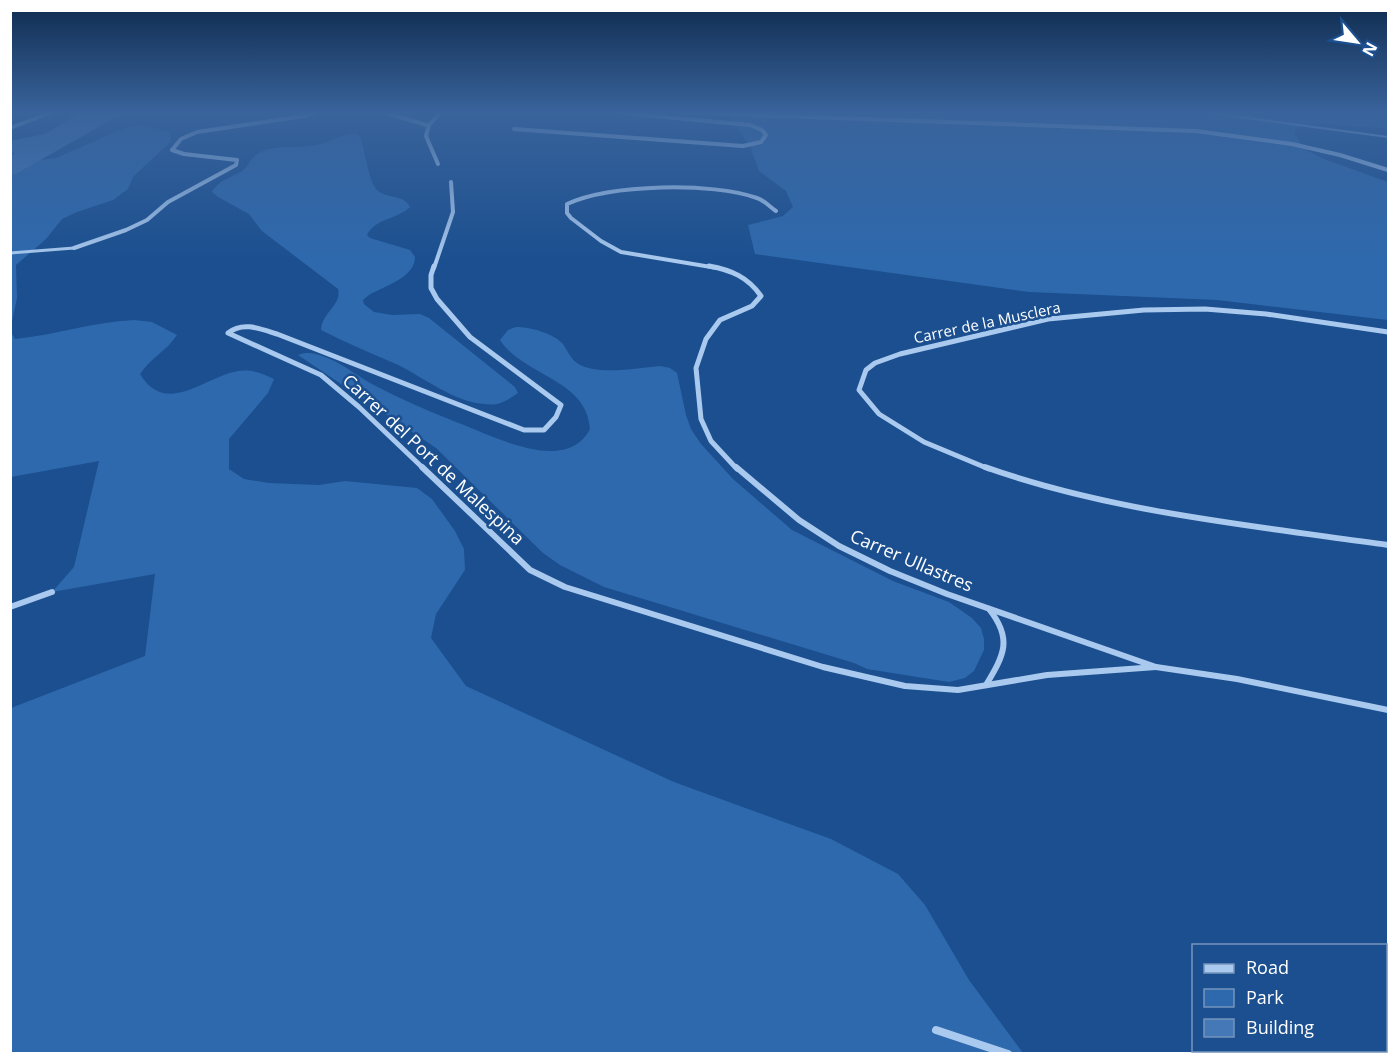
<svg xmlns="http://www.w3.org/2000/svg" width="1399" height="1064" font-family="'Open Sans',sans-serif">
  <style>
    .green { fill: #2e69ad }
    .lines { fill: none; stroke-linecap: round; stroke-linejoin: round }
    .stream { fill: #9cc4f0; fill-rule: evenodd }
    .building { fill: #4478b7 }
    .lane { stroke: #a9c9ee; stroke-width: 3 }
    .street-far3 { stroke: #a9c9ee; stroke-width: 4 }
    .street-far2 { stroke: #a9c9ee; stroke-width: 5 }
    .street-far1 { stroke: #a9c9ee; stroke-width: 6 }
    .street { stroke: #a9c9ee; stroke-width: 8 }
    .labels { text-anchor: middle; dominant-baseline: central; stroke-width: 5; stroke-linejoin: round; paint-order: stroke }
    .far-street-label { font-size: 15px; fill: #fff; stroke: #1b4f8f }
    .street-label { font-size: 18px; fill: #fff; stroke: #1b4f8f }
  </style>
  <rect width="100%" height="100%" fill="#1b4f8f"/>
  <g class="green">
    <polygon points="732,112 1388,112 1388,129 1317,123 1296,128 1294,134 1306,150 1324,159 1388,182 1388,320 1217,300 1029,292 755,254 748,225 783,216 793,207 786,191 759,171 750,146 737,128"/>
    <polygon points="143,125 169,132 171,135 170,142 133,177 128,189 113,200 77,212 62,219 46,239 16,265 17,298 11,326 11,164 56,158 125,128"/>
    <path d="M 357,134 L 361,139 C 364,150 370,184 377,190 C 386,199 404,194 410,207 C 398,219 375,218 367,235 L 370,238 L 410,250 L 415,257 C 415,278 384,286 369,295 L 363,300 L 364,304 L 374,312 L 392,315 L 420,314 L 429,318 L 515,387 L 518,393 C 507,401 498,406 484,404 C 454,402 423,377 396,364 C 371,353 346,343 321,330 C 322,312 342,305 338,289 L 262,231 L 249,214 L 218,197 L 212,192 C 217,181 232,177 242,171 C 250,165 251,156 261,152 C 278,144 299,149 317,145 C 331,142 342,133 357,134 Z"/>
    <path d="M 134,320 L 152,322 L 177,335 C 166,352 151,357 140,374 C 166,417 204,377 238,371 C 251,369 262,373 274,379 L 268,393 L 229,439 L 229,469 L 244,479 L 269,483 L 319,485 L 345,481 L 417,488 L 432,499 L 455,531 L 464,549 L 465,570 L 436,614 L 431,638 L 466,686 L 674,782 L 831,839 L 898,874 L 925,905 L 969,980 L 1023,1053 L 11,1053 L 11,708 L 145,656 L 155,574 L 52,592 L 74,567 L 99,461 L 11,477 L 10,330 L 15,339 C 55,335 93,322 134,320 Z"/>
    <path d="M 516,327 C 530,327 553,333 563,344 C 567,350 571,359 577,363 C 596,376 638,368 660,366 L 670,368 L 677,373 L 686,415 L 691,429 L 701,444 L 733,479 L 792,530 L 893,581 L 949,602 L 972,618 L 981,628 L 984,639 L 984,650 L 974,671 L 965,678 L 949,682 L 867,669 L 854,663 L 604,587 L 560,565 L 543,553 L 436,448 L 298,355 C 319,345 354,374 372,384 C 402,400 433,413 464,425 C 497,438 567,474 590,429 C 587,379 523,376 500,340 L 508,330 Z"/>
  </g>
  <g class="lines">
    <polygon class="stream" points="1200,112 1210,112 1388,136 1388,138 1202,113"/>
  </g>
  <polygon class="building" points="81,112 125,112 14,175 10,168 10,156 15,153 10,152 10,141 45,134"/>
  <g class="lines">
    <polyline class="lane" points="10,253 74,248"/>
    <g class="street-far3">
      <polyline points="383,112 427,125"/>
      <polyline points="674,112 1196,131 1292,144 1340,155 1388,170"/>
      <polyline points="10,128 52,112"/>
      <polyline points="514,129 743,146 761,142 766,135 762,130 750,125 612,112"/>
      <polyline points="438,164 426,136 429,125 441,112"/>
      <polyline points="74,248 126,230 147,220 168,202 236,165 237,160 184,154 172,150 181,139 197,132 304,116 317,112"/>
      <polyline points="434,268 453,212 451,182"/>
      <path d="M 717,268 L 621,252 L 601,241 L 571,218 L 567,213 L 567,204 C 611,184 712,182 757,198 C 764,200 770,207 776,211"/>
    </g>
    <g class="street-far2">
      <path d="M 709,266 C 731,270 748,277 761,296 L 752,306 L 720,320 L 706,339 L 696,368 L 701,419 L 711,441 L 737,469"/>
      <path d="M 424,469 L 359,407 L 321,375 L 228,333 C 243,321 261,329 277,334 L 524,430 L 544,430 L 556,417 L 561,405 L 470,337 L 437,299 L 431,288 L 431,275 L 434,266"/>
      <polyline points="989,469 924,442 879,414 859,390 866,370 875,363 900,354 1048,319 1144,310 1205,309 1266,314 1388,332"/>
    </g>
    <g class="street-far1">
      <polyline points="422,467 530,570 565,587 823,667 905,686 958,690 1047,675 1156,667"/>
      <polyline points="736,467 799,520 839,546 890,571 947,594 1156,667 1237,679 1388,710"/>
      <path d="M 985,467 C 1112,512 1254,526 1388,545"/>
      <polyline points="10,607 52,592"/>
      <path d="M 986,685 C 1004,655 1013,639 989,609"/>
    </g>
    <polyline class="street" points="936,1030 1008,1054"/>
  </g>
  <linearGradient id="sky" x2="0" y2="1"><stop stop-color="#0f2b4f"/><stop offset="0.43" stop-color="#39639b"/><stop offset="1" stop-color="#39639b" stop-opacity="0"/></linearGradient>
  <rect width="1399" height="261" fill="url(#sky)"/>
  <g class="labels">
    <g class="far-street-label">
      <text transform="translate(987 322) rotate(-12)">Carrer de la Musclera</text>
    </g>
    <g class="street-label">
      <text transform="translate(434 459) rotate(43)">Carrer del Port de Malespina</text>
      <text transform="translate(912 560) rotate(23)">Carrer Ullastres</text>
    </g>
  </g>
  <rect width="1399" height="1064" fill="none" stroke="#ffffff" stroke-width="24"/>
  <rect x="1192" y="944" width="195" height="108" fill="#1b4f8f" stroke="#7695bc" stroke-width="1.5"/>
  <rect x="1204" y="964" width="30" height="9" fill="#a9c9ee" stroke="#7695bc" stroke-width="1.5"/>
  <text x="1246" y="974" font-size="18" fill="#ffffff">Road</text>
  <rect x="1204" y="989" width="30" height="18" fill="#2e69ad" stroke="#7695bc" stroke-width="1.5"/>
  <text x="1246" y="1004" font-size="18" fill="#ffffff">Park</text>
  <rect x="1204" y="1019" width="30" height="18" fill="#4478b7" stroke="#7695bc" stroke-width="1.5"/>
  <text x="1246" y="1034" font-size="18" fill="#ffffff">Building</text>
  <g transform="translate(1357 42) rotate(119)" stroke="#1b4f8f" stroke-width="4.5" paint-order="stroke">
  <path d="M0-4.5L10 22L0 15L-10 22Z" fill="#ffffff"/>
  <text y="-9" font-size="16" font-weight="bold" text-anchor="middle" fill="#ffffff">N</text>
  </g>
</svg>
